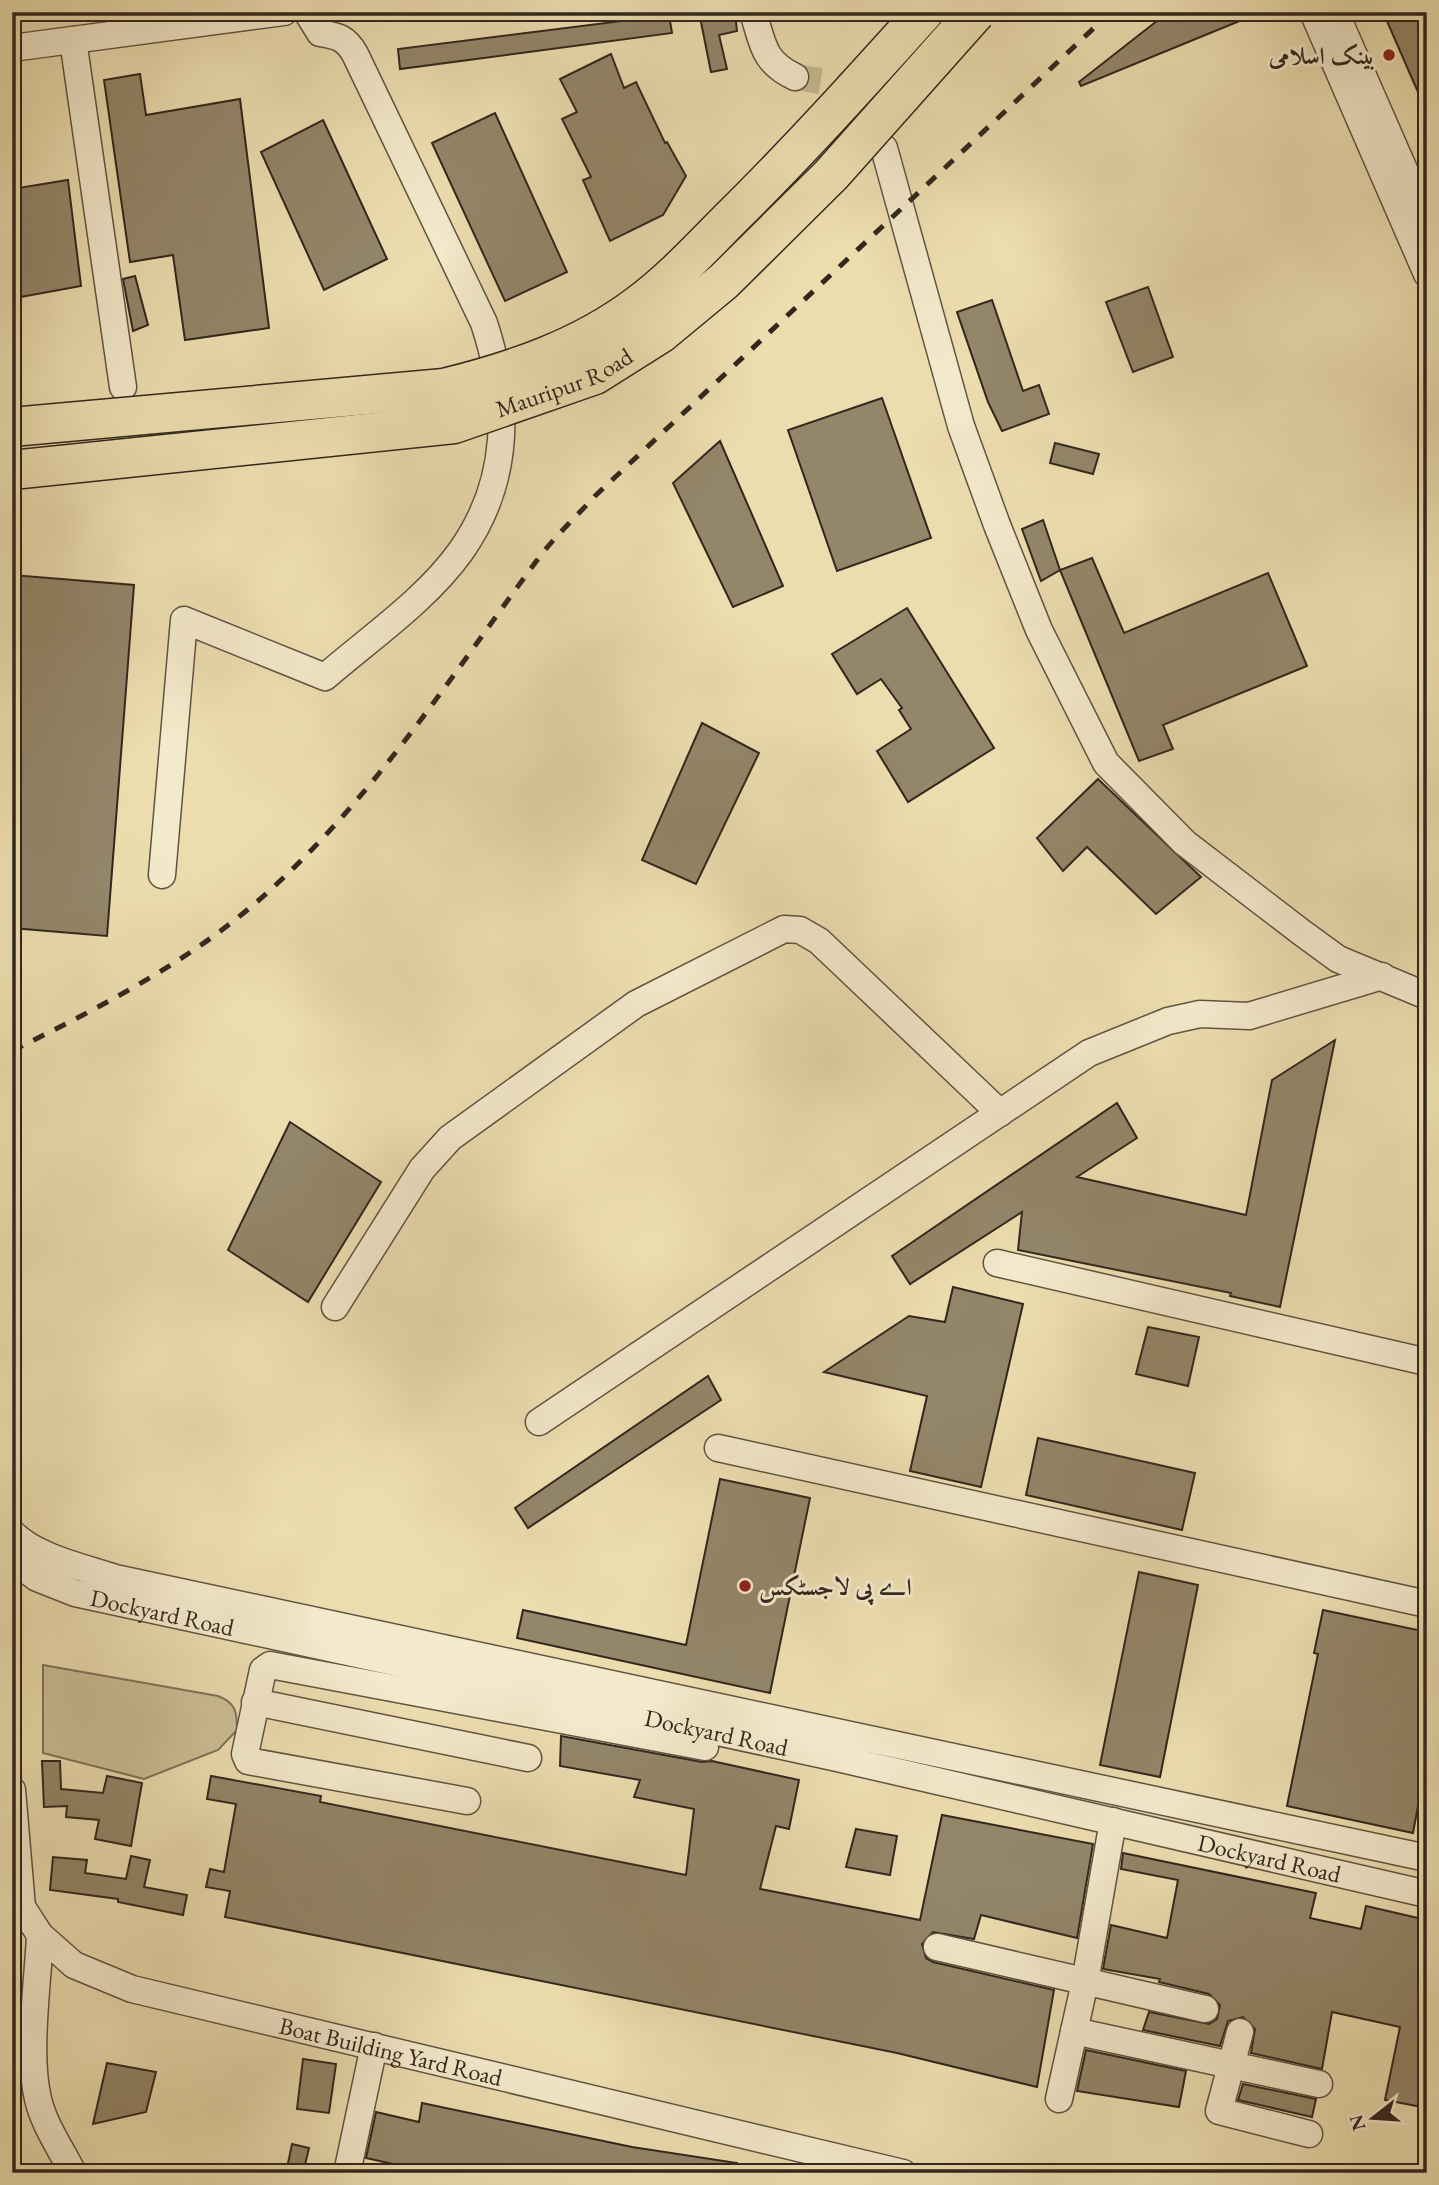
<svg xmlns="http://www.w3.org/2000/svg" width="1439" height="2185" font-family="'EB Garamond',Amiri,serif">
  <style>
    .green { fill: #ccbe96; stroke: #7f725a; stroke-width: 2 }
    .building { fill: #938669; stroke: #32271e; stroke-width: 2 }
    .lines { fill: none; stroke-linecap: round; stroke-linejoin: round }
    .minor-tunnel { stroke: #c7b992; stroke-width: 26; stroke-dasharray: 26 13; stroke-linecap: butt }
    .minor-casing { stroke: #605442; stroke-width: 29 }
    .minor { stroke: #f3e9cb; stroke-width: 26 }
    .rail { stroke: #32271e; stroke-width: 5; stroke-dasharray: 12 12; stroke-linecap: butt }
    .highway-bridge-casing { stroke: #32271e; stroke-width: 41; stroke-linecap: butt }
    .highway-bridge { stroke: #ecddaf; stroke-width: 38 }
    .poi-dot { fill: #8f2418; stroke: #f3e9cb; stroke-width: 2.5 }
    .labels { text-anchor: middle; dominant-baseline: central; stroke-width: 6; stroke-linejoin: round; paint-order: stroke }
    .poi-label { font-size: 24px; font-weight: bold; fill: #32271e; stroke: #f3e9cb; text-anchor: end }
    .street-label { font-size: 24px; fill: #32271e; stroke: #f3e9cb }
  </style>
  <rect width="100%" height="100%" fill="#ecddaf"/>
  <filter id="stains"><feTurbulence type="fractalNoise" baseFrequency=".00286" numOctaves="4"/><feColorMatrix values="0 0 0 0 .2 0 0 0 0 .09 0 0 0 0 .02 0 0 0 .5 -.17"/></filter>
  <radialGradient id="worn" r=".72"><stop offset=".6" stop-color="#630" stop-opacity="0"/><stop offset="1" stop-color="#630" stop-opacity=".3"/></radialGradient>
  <path class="green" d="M 43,1665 L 218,1696 C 236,1703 237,1712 237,1730 L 218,1750 L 144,1779 L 43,1753 Z"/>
  <g class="building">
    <polygon points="699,12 713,12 714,17 735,13 737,31 719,35 727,69 711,72"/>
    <polygon points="1184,12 1259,13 1081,86 1079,82 1167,13 1174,21"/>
    <polygon points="1383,12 1427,12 1427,112 1414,83"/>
    <polygon points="669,15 672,33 400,69 398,49"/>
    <polygon points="611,54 624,88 636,82 665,143 667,142 686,176 663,215 610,241 583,180 591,177 562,119 577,112 560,79"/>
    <polygon points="140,74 146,115 240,99 269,328 185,340 173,255 130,262 104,80"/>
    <polygon points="495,113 567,272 505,301 432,143"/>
    <polygon points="323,120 387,259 324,290 261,152"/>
    <polygon points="68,180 81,286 15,298 12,189"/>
    <polygon points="135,276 148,325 133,331 123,279"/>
    <polygon points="1148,287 1173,357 1133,372 1106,302"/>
    <polygon points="992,300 1023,391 1039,385 1049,414 1002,431 988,402 957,312"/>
    <polygon points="882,398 931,538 837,571 788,430"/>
    <polygon points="720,441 783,586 733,607 673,483"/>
    <polygon points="1055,443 1099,454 1093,474 1050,463"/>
    <polygon points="1043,520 1060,570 1041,581 1022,529"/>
    <polygon points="1092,558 1124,633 1268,573 1307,666 1163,725 1173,749 1139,761 1060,570"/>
    <polygon points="12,575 134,585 107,936 12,928"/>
    <polygon points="907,608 994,748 908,802 877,751 911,729 899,710 902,708 881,679 857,694 832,654"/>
    <polygon points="702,723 759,753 696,884 642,860"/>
    <polygon points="1098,779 1201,877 1156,914 1087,847 1063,871 1037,838"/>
    <polygon points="1335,1040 1280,1307 1230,1296 1231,1293 1018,1250 1022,1212 910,1284 892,1256 1117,1103 1137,1138 1077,1177 1246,1215 1272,1080"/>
    <polygon points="290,1122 381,1182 308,1302 228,1250"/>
    <polygon points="953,1287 1023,1304 981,1487 910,1471 927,1396 824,1372 909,1316 945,1322"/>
    <polygon points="1148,1327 1199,1337 1188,1386 1136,1374"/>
    <polygon points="708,1376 721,1400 528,1528 515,1508"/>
    <polygon points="1038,1438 1195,1473 1182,1530 1026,1495"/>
    <polygon points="720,1479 810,1498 770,1693 517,1638 523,1610 686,1645"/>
    <polygon points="1139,1572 1198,1585 1160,1777 1100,1765"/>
    <polygon points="1323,1610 1427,1632 1427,1757 1413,1833 1287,1806 1318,1654 1314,1653"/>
    <polygon points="561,1736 702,1762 712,1761 799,1780 789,1829 776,1826 760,1889 920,1920 942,1815 1093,1844 1077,1938 981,1915 974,1939 933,1932 922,1944 926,1958 933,1962 1054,1990 1037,2087 897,2053 225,1917 230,1891 206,1887 210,1869 224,1872 236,1804 207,1799 211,1776 321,1796 320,1802 686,1875 694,1809 634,1797 640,1780 560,1766"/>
    <polygon points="42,1761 60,1761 61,1789 103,1793 107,1776 142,1783 131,1846 95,1839 99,1820 66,1817 67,1806 44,1807"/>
    <polygon points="856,1829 897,1836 890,1875 846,1867"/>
    <polygon points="1123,1853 1316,1893 1310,1918 1361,1929 1366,1906 1427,1920 1427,2108 1385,2100 1400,2027 1332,2012 1322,2069 1251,2053 1255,2029 1243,2017 1228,2021 1220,2046 1143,2030 1149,2012 1209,2024 1217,2019 1220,2005 1209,1994 1159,1982 1160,1979 1103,1969 1111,1925 1167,1938 1178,1880 1121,1869"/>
    <polygon points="131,1856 150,1860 144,1887 187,1895 183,1915 118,1902 118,1899 50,1890 53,1857 87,1860 85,1873 126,1879"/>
    <polygon points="1086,2050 1186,2071 1179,2107 1077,2091"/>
    <polygon points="303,2059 336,2064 329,2113 297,2109"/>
    <polygon points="107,2063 156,2072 146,2112 93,2124"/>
    <polygon points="1243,2084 1316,2099 1312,2117 1238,2100"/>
    <polygon points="422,2103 632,2147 737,2163 736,2173 410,2173 411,2168 366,2158 376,2112 419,2122"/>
    <polygon points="292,2144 309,2148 303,2173 286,2173"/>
  </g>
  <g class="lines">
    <polyline class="minor-tunnel" points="795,77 833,83 864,103"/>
    <defs>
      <g id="minor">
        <path d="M 753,12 C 763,44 763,62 795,77"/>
        <polyline points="1313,12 1427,274"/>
        <polyline points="1335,12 1427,222"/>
        <polyline points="73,40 123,387"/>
        <polyline points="12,48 284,12"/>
        <polyline points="884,148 961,426 997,525 1039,630 1106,763 1185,843 1301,932 1338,959 1427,996"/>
        <path d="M 162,875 L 184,620 L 325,677 C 370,638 426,600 461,551 C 511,480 510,402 484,323 L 355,54 C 346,38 338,36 320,33 L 307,12"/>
        <polyline points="997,1263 1427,1362"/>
        <polyline points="335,1307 422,1169 450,1138 636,1004 784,929 800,930 819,941 1000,1113"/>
        <polyline points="539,1422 1089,1053 1168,1021 1200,1014 1249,1016 1382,976"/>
        <polyline points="718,1448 1427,1604"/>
        <path d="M 12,1533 C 37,1558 83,1567 115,1578 L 1427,1858"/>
        <path id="s1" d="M 12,1560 L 37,1578 L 75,1593 L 833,1757 L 1427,1894"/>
        <polyline points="255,1702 528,1758"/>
        <path id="s2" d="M 12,1790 L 22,1907 L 40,1935 L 74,1965 L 132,1989 L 903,2173"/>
        <polyline points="467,1801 248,1761 245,1754 263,1670 270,1665 705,1747"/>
        <path d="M 40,1935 C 38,1983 27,2053 38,2099 C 44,2125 61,2149 73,2173"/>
        <polyline points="937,1947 1205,2009"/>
        <polyline points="1074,2031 1319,2084"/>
        <polyline points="1240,2032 1219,2111 1309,2134"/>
        <polyline points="1059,2099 1085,1982 1113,1821"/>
        <polyline points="347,2173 374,2046"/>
      </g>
    </defs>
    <use href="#minor" class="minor-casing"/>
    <use href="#minor" class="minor"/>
    <path class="rail" d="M 12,1051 C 96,1009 180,967 252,906 C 366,809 447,682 535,563 C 552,539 575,518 595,496 L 1111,12"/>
    <defs>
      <g id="highway-bridge">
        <path d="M 12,427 L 444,388 C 513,371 581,348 638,305 C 672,280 702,247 731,218 C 798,152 861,82 924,12"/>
        <path id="s3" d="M 12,470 L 454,424 L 595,375 L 660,334 L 724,281 L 831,175 L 976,12"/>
      </g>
    </defs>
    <use href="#highway-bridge" class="highway-bridge-casing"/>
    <use href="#highway-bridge" class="highway-bridge"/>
  </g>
  <g class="poi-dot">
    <circle cx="1389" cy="55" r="7"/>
    <circle cx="745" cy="1586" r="7"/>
  </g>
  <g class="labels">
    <g class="poi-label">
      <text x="1375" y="55">بینک اسلامی</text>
      <text x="759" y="1586" text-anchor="start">اے پی لاجسٹکس</text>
    </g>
    <g class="street-label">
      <text stroke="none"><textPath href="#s3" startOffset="562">Mauripur Road</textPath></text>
      <text stroke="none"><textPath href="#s1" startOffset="161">Dockyard Road</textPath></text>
      <text stroke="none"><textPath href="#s1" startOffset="728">Dockyard Road</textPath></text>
      <text stroke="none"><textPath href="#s1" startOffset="1295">Dockyard Road</textPath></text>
      <text stroke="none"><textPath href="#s2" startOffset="525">Boat Building Yard Road</textPath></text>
    </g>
  </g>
  <rect width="1439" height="2185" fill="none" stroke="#ecddaf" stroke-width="42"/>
  <rect x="14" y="14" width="1411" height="2157" fill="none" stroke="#32271e" stroke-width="3.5"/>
  <rect x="21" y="21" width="1397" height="2143" fill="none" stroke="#32271e" stroke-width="2"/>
  <g transform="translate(1373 2118) rotate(253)" stroke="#f3e9cb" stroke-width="5" paint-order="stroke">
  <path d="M0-5L12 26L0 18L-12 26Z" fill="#32271e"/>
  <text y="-10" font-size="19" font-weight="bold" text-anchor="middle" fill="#32271e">N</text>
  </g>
  <rect width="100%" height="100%" filter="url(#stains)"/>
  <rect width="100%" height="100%" fill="url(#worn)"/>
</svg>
